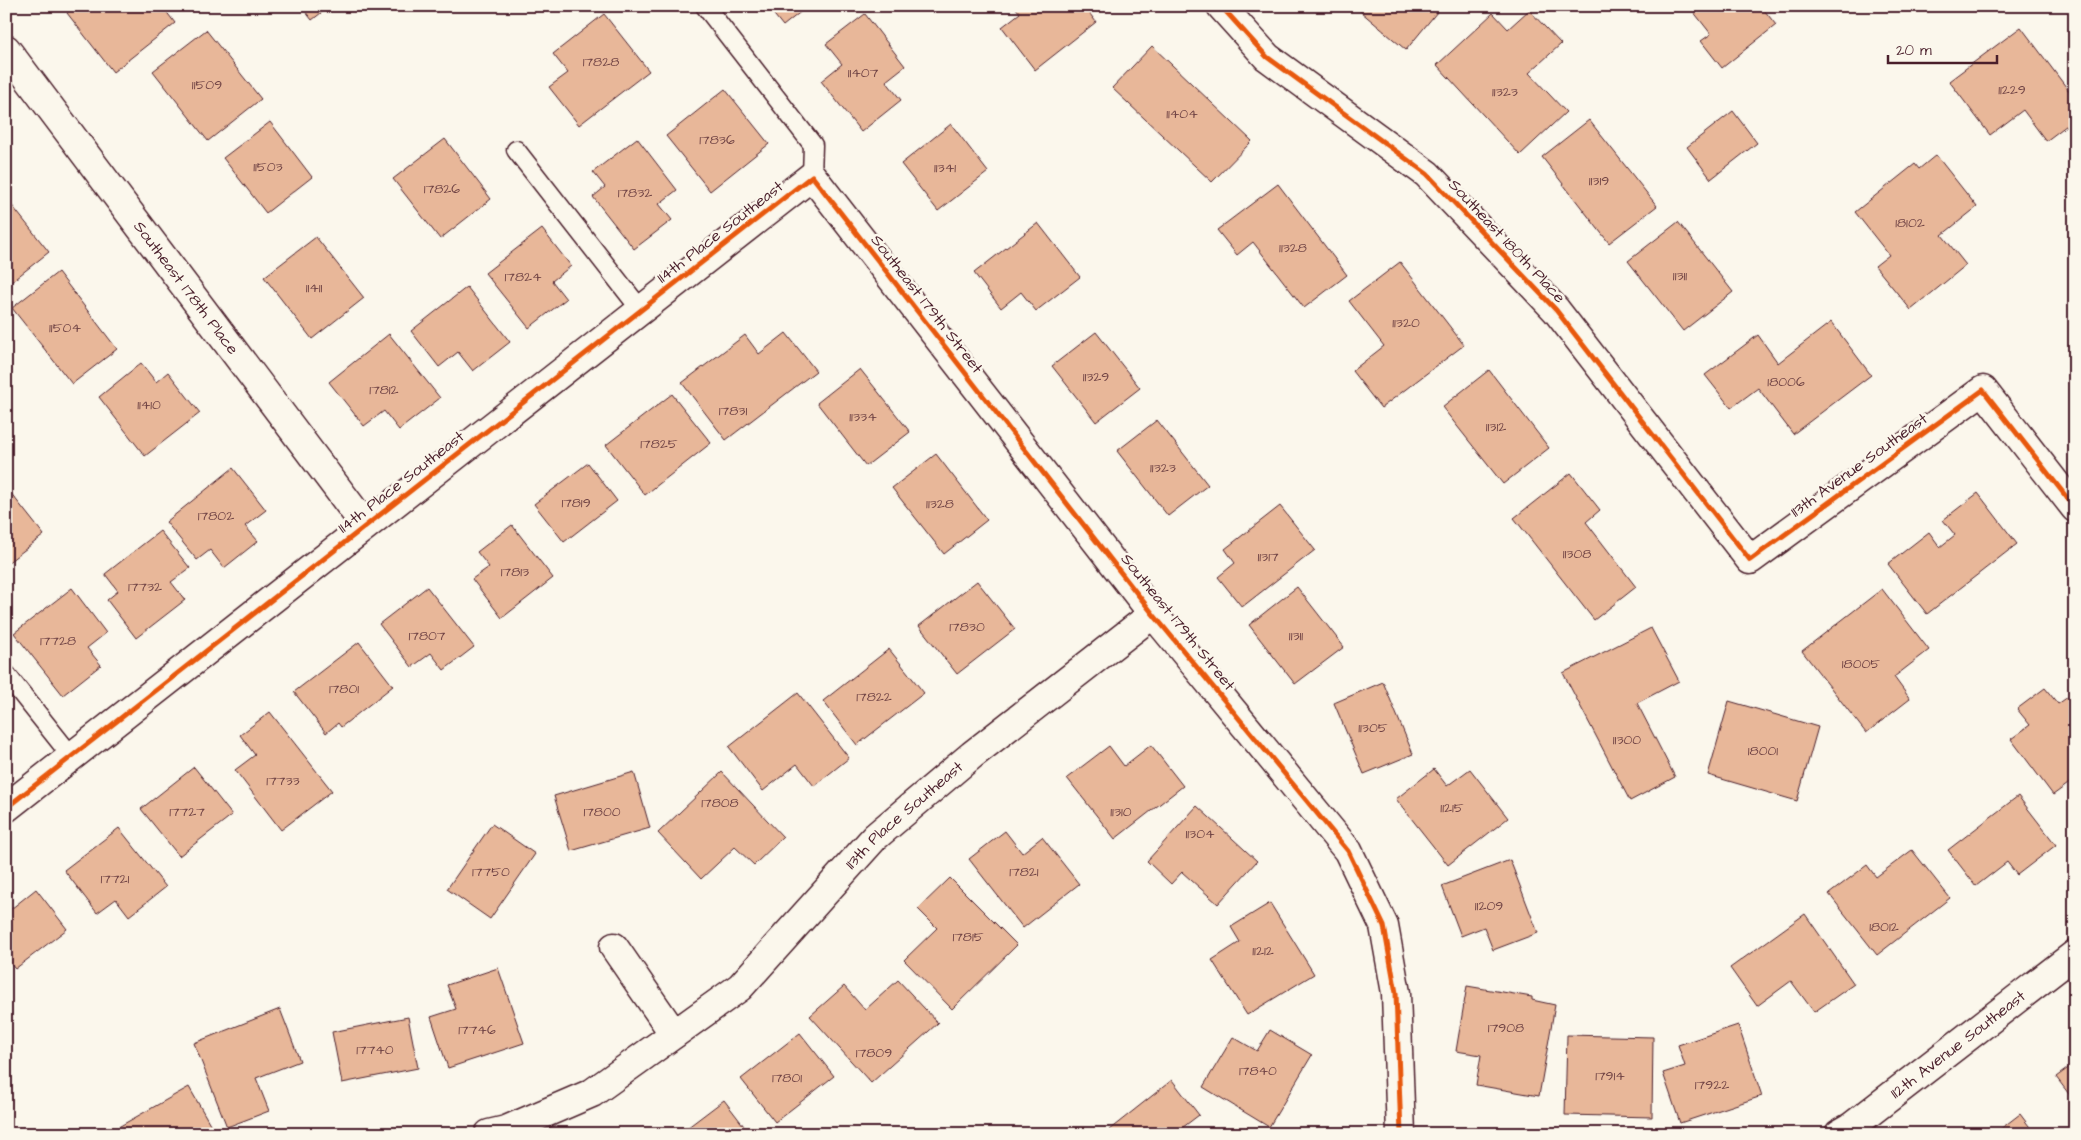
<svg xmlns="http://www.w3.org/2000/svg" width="2081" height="1140" font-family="'Architects Daughter',sans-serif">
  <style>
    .building { fill: #e8b799; stroke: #4a1f2b }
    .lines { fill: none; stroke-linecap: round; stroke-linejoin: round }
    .lane-casing { stroke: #4a1f2b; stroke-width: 21 }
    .street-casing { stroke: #4a1f2b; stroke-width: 31 }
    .lane { stroke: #fbf7ec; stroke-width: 18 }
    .street { stroke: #fbf7ec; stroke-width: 28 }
    .cycleway-casing { stroke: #fbf7ec; stroke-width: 8 }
    .cycleway { stroke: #e8590c; stroke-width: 5 }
    .labels { text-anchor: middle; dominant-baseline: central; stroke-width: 5; stroke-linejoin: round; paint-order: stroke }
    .number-label { font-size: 14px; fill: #724546 }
    .street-label { font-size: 16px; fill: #4a1f2b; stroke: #fbf7ec }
  </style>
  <rect width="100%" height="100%" fill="#fbf7ec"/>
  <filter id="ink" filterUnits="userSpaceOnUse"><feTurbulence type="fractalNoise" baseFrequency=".02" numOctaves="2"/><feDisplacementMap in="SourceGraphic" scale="10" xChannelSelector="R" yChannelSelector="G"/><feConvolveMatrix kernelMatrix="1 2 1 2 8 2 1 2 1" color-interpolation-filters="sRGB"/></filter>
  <g filter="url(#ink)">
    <g class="building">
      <polygon points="75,6 162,6 175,23 113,72 67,13"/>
      <polygon points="301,6 330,6 312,20"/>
      <polygon points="767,6 808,6 783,26"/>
      <polygon points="1014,6 1084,6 1096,22 1035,70 1002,27 1020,13"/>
      <polygon points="1354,6 1442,6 1406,50"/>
      <polygon points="1689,6 1761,6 1776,25 1722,68 1701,41 1711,34"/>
      <polygon points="1529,10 1561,44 1529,73 1566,112 1520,155 1437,65 1493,13 1508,29"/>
      <polygon points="604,14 649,71 579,125 549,87 568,73 553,54"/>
      <polygon points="865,14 905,66 886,81 901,100 861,132 821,81 842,64 826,44"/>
      <polygon points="2021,27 2075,99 2075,119 2046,141 2023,110 1990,135 1949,81"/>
      <polygon points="206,30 261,99 208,141 153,71"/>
      <polygon points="1152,46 1252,141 1212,182 1112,88"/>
      <polygon points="725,89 769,144 710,191 666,136"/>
      <polygon points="1733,111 1757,143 1711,179 1687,147"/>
      <polygon points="1589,120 1657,206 1609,243 1542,157"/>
      <polygon points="270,122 312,177 266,213 223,158"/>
      <polygon points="951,124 988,172 938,211 901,164"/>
      <polygon points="637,138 677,190 659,204 672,220 634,249 593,197 605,187 593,172"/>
      <polygon points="445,139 491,199 440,239 393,179"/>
      <polygon points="1936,155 1977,207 1942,235 1966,265 1911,310 1875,266 1889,255 1855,212 1915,164 1919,169"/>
      <polygon points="1278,184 1347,275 1304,308 1253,242 1237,255 1217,230"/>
      <polygon points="6,198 49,252 6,286"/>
      <polygon points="1678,222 1733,292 1683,331 1628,261"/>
      <polygon points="1038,223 1080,277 1036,311 1021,292 1001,308 974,273"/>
      <polygon points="542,229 571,266 552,281 566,299 529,328 485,273"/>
      <polygon points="316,237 364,298 312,339 264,277"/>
      <polygon points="1400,262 1464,345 1381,408 1352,371 1384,346 1349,301"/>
      <polygon points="58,272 117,349 72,384 12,308"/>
      <polygon points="467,287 510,342 473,371 458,352 439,367 411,331"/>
      <polygon points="1831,322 1871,375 1793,434 1758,388 1731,408 1705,375 1758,335 1778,363"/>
      <polygon points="1096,332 1140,388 1096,422 1052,366"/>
      <polygon points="786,333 816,371 726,440 682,383 745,335 759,354"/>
      <polygon points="389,334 440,398 399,430 384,411 364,426 329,382"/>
      <polygon points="141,363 156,382 168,372 200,413 145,456 99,397"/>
      <polygon points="860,369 910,432 866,466 817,403"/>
      <polygon points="1489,370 1549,448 1503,484 1442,407"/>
      <polygon points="672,394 711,443 645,495 606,445"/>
      <polygon points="1157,420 1208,485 1168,516 1117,451"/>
      <polygon points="936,454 987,520 944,554 892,488"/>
      <polygon points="588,463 617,501 564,542 534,504"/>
      <polygon points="233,468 266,510 245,526 258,541 224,568 210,550 197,560 166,522"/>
      <polygon points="1571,473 1600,510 1586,522 1636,587 1594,620 1514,518"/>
      <polygon points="6,487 44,535 6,564"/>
      <polygon points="1978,493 2017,544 1927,614 1888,564 1929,532 1940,547 1955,535 1943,520"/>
      <polygon points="1280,506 1315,550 1242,607 1218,577 1235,563 1225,549"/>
      <polygon points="512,525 553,578 502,618 472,579 489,567 477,552"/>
      <polygon points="160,531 190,568 171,582 185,600 136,638 107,600 118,591 105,574"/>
      <polygon points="977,581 1015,629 957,674 919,626"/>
      <polygon points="427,587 474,647 444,670 431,653 412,667 379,624"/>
      <polygon points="1297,587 1344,647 1295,684 1249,625"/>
      <polygon points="72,588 106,633 87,648 101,665 63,695 14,633"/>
      <polygon points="1882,589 1929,650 1894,677 1910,699 1866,733 1802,651"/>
      <polygon points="1651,628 1679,681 1637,703 1675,777 1630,801 1563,673"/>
      <polygon points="359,642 393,686 341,727 338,723 326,733 294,692"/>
      <polygon points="889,649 924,693 857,745 823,701"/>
      <polygon points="1383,682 1413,754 1364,774 1334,703"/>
      <polygon points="2045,688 2058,704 2075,692 2075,779 2053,795 2011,739 2030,725 2017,709"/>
      <polygon points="798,693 849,758 814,786 797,764 763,791 729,747"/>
      <polygon points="1729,701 1818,727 1797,801 1708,775"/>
      <polygon points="270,712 332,791 281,830 235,770 255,755 240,735"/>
      <polygon points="1151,745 1183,786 1115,839 1067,778 1109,746 1124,766"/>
      <polygon points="194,767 232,815 179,856 141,809"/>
      <polygon points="1434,769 1447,786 1470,769 1508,818 1448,865 1396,799"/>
      <polygon points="634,772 650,828 571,851 554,796"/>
      <polygon points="722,772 783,837 754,865 735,847 701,879 658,833"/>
      <polygon points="2018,796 2056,845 2017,875 2007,862 1976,886 1948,850"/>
      <polygon points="1197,806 1257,861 1218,904 1182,872 1171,884 1147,861"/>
      <polygon points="492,824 535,854 490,919 447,889"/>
      <polygon points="119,828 166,887 129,916 116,899 97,913 64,870"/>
      <polygon points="1005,831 1022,853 1042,837 1079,884 1023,928 969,859"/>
      <polygon points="1912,850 1950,898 1877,955 1829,894 1867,865 1876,877"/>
      <polygon points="1510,860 1538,933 1493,950 1484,927 1461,936 1442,886"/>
      <polygon points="950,878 1017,945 952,1009 904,960 937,928 918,909"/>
      <polygon points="36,889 67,929 15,969 6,959 6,913"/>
      <polygon points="1270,903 1314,974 1247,1015 1212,960 1240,942 1231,927"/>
      <polygon points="1805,914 1854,984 1814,1012 1791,981 1757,1006 1730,968"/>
      <polygon points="498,968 524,1043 448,1068 431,1017 456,1009 447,985"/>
      <polygon points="898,980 938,1023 871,1083 810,1016 844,986 865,1010"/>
      <polygon points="1467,986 1532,997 1532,1000 1555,1005 1539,1096 1476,1085 1481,1055 1456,1051"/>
      <polygon points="280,1009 300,1061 256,1078 269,1111 227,1127 194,1043"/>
      <polygon points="408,1017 418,1068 342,1083 332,1032"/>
      <polygon points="1738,1025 1762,1096 1680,1123 1663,1073 1685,1066 1678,1045"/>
      <polygon points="1270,1030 1312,1055 1269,1127 1203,1087 1233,1037 1257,1051"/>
      <polygon points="800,1033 834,1076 775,1122 741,1079"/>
      <polygon points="1567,1035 1653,1037 1652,1117 1565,1115"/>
      <polygon points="2075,1063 2075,1102 2056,1077"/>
      <polygon points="1172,1080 1199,1115 1178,1131 1180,1134 1112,1134 1109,1130"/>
      <polygon points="189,1087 214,1131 208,1134 106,1134"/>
      <polygon points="724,1100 750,1134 679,1134"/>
      <polygon points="2020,1114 2035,1134 1994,1134"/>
    </g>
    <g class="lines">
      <defs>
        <g id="lane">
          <polyline points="705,6 813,145 812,176"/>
          <polyline points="516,150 641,310"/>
          <polyline points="6,674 72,757"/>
        </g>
        <g id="street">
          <polyline points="1221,6 1267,57 1427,174 1556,310 1750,560 1983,390 2075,508"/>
          <path id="s1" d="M 6,49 L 365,525"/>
          <polyline points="6,808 812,176 1153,614 1348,851 1384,926 1396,993 1401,1134"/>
          <polyline points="614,947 674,1034"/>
          <path id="s2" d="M 489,1134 L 506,1130 L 592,1093 L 740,987 L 875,837 L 972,755 L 1153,614"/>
          <path id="s3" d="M 1839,1134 L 1851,1127 L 2075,954"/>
        </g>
      </defs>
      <use href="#lane" class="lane-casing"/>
      <use href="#street" class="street-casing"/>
      <use href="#lane" class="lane"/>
      <use href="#street" class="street"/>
      <defs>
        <g id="cycleway">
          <polyline points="1221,6 1267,57 1427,174 1556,310 1750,560 1983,390 2075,508"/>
          <polyline points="6,808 812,176 1153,614 1348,851 1384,926 1396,993 1401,1134"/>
        </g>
      </defs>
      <use href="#cycleway" class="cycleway-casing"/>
      <use href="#cycleway" class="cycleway"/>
    </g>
  </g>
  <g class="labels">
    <g class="number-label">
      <text x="601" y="62">17828</text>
      <text x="863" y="73">11407</text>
      <text x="207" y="85">11509</text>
      <text x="2012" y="90">11229</text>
      <text x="1505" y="92">11323</text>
      <text x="1182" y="114">11404</text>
      <text x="717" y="140">17836</text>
      <text x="268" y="167">11503</text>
      <text x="945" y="168">11341</text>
      <text x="1599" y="181">11319</text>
      <text x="442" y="189">17826</text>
      <text x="635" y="193">17832</text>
      <text x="1910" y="223">18102</text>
      <text x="1293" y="248">11328</text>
      <text x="1680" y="276">11311</text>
      <text x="523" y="277">17824</text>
      <text x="314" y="288">11411</text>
      <text x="1406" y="323">11320</text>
      <text x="65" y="328">11504</text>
      <text x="1096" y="377">11329</text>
      <text x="1786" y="382">18006</text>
      <text x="384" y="390">17812</text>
      <text x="149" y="405">11410</text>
      <text x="733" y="411">17831</text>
      <text x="863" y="417">11334</text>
      <text x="1496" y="427">11312</text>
      <text x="659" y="444">17825</text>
      <text x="1163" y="468">11323</text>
      <text x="576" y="503">17819</text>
      <text x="940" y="504">11328</text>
      <text x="216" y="516">17802</text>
      <text x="1577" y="554">11308</text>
      <text x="1268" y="557">11317</text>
      <text x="515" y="572">17813</text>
      <text x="145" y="587">17732</text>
      <text x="967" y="627">17830</text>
      <text x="427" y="636">17807</text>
      <text x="1296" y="636">11311</text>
      <text x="58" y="641">17728</text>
      <text x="1861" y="664">18005</text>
      <text x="344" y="689">17801</text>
      <text x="874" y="697">17822</text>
      <text x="1373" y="728">11305</text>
      <text x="1627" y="740">11300</text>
      <text x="1763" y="751">18001</text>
      <text x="283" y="781">17733</text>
      <text x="720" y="803">17808</text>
      <text x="1452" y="808">11215</text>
      <text x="187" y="812">17727</text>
      <text x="602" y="812">17800</text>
      <text x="1121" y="812">11310</text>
      <text x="1200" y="834">11304</text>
      <text x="491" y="872">17750</text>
      <text x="1024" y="872">17821</text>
      <text x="115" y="879">17721</text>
      <text x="1489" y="906">11209</text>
      <text x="1884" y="927">18012</text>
      <text x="968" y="937">17815</text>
      <text x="1263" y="951">11212</text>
      <text x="1506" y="1028">17908</text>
      <text x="477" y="1030">17746</text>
      <text x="375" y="1050">17740</text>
      <text x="874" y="1053">17809</text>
      <text x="1258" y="1071">17840</text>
      <text x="1610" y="1076">17914</text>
      <text x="787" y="1078">17801</text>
      <text x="1712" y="1085">17922</text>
    </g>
    <g class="street-label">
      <text transform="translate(720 232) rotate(-38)">114th Place Southeast</text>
      <text transform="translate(1507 241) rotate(47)">Southeast 180th Place</text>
      <text stroke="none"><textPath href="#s1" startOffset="299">Southeast 178th Place</textPath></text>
      <text transform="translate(927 304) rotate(52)">Southeast 179th Street</text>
      <text transform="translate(1859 465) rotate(-36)">113th Avenue Southeast</text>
      <text transform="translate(401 482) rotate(-38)">114th Place Southeast</text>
      <text transform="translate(1178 622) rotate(51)">Southeast 179th Street</text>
      <text stroke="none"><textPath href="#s2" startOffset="531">113th Place Southeast</textPath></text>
      <text stroke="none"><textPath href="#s3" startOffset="149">112th Avenue Southeast</textPath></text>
    </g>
  </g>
  <rect width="2081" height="1140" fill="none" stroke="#fbf7ec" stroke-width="25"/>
  <rect x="12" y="12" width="2056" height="1115" fill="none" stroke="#4a1f2b" stroke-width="2" filter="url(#ink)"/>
  <path d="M1888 55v8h109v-8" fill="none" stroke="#4a1f2b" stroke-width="2.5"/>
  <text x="1896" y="55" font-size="15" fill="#4a1f2b" stroke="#fbf7ec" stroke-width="4" paint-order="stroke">20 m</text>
</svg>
